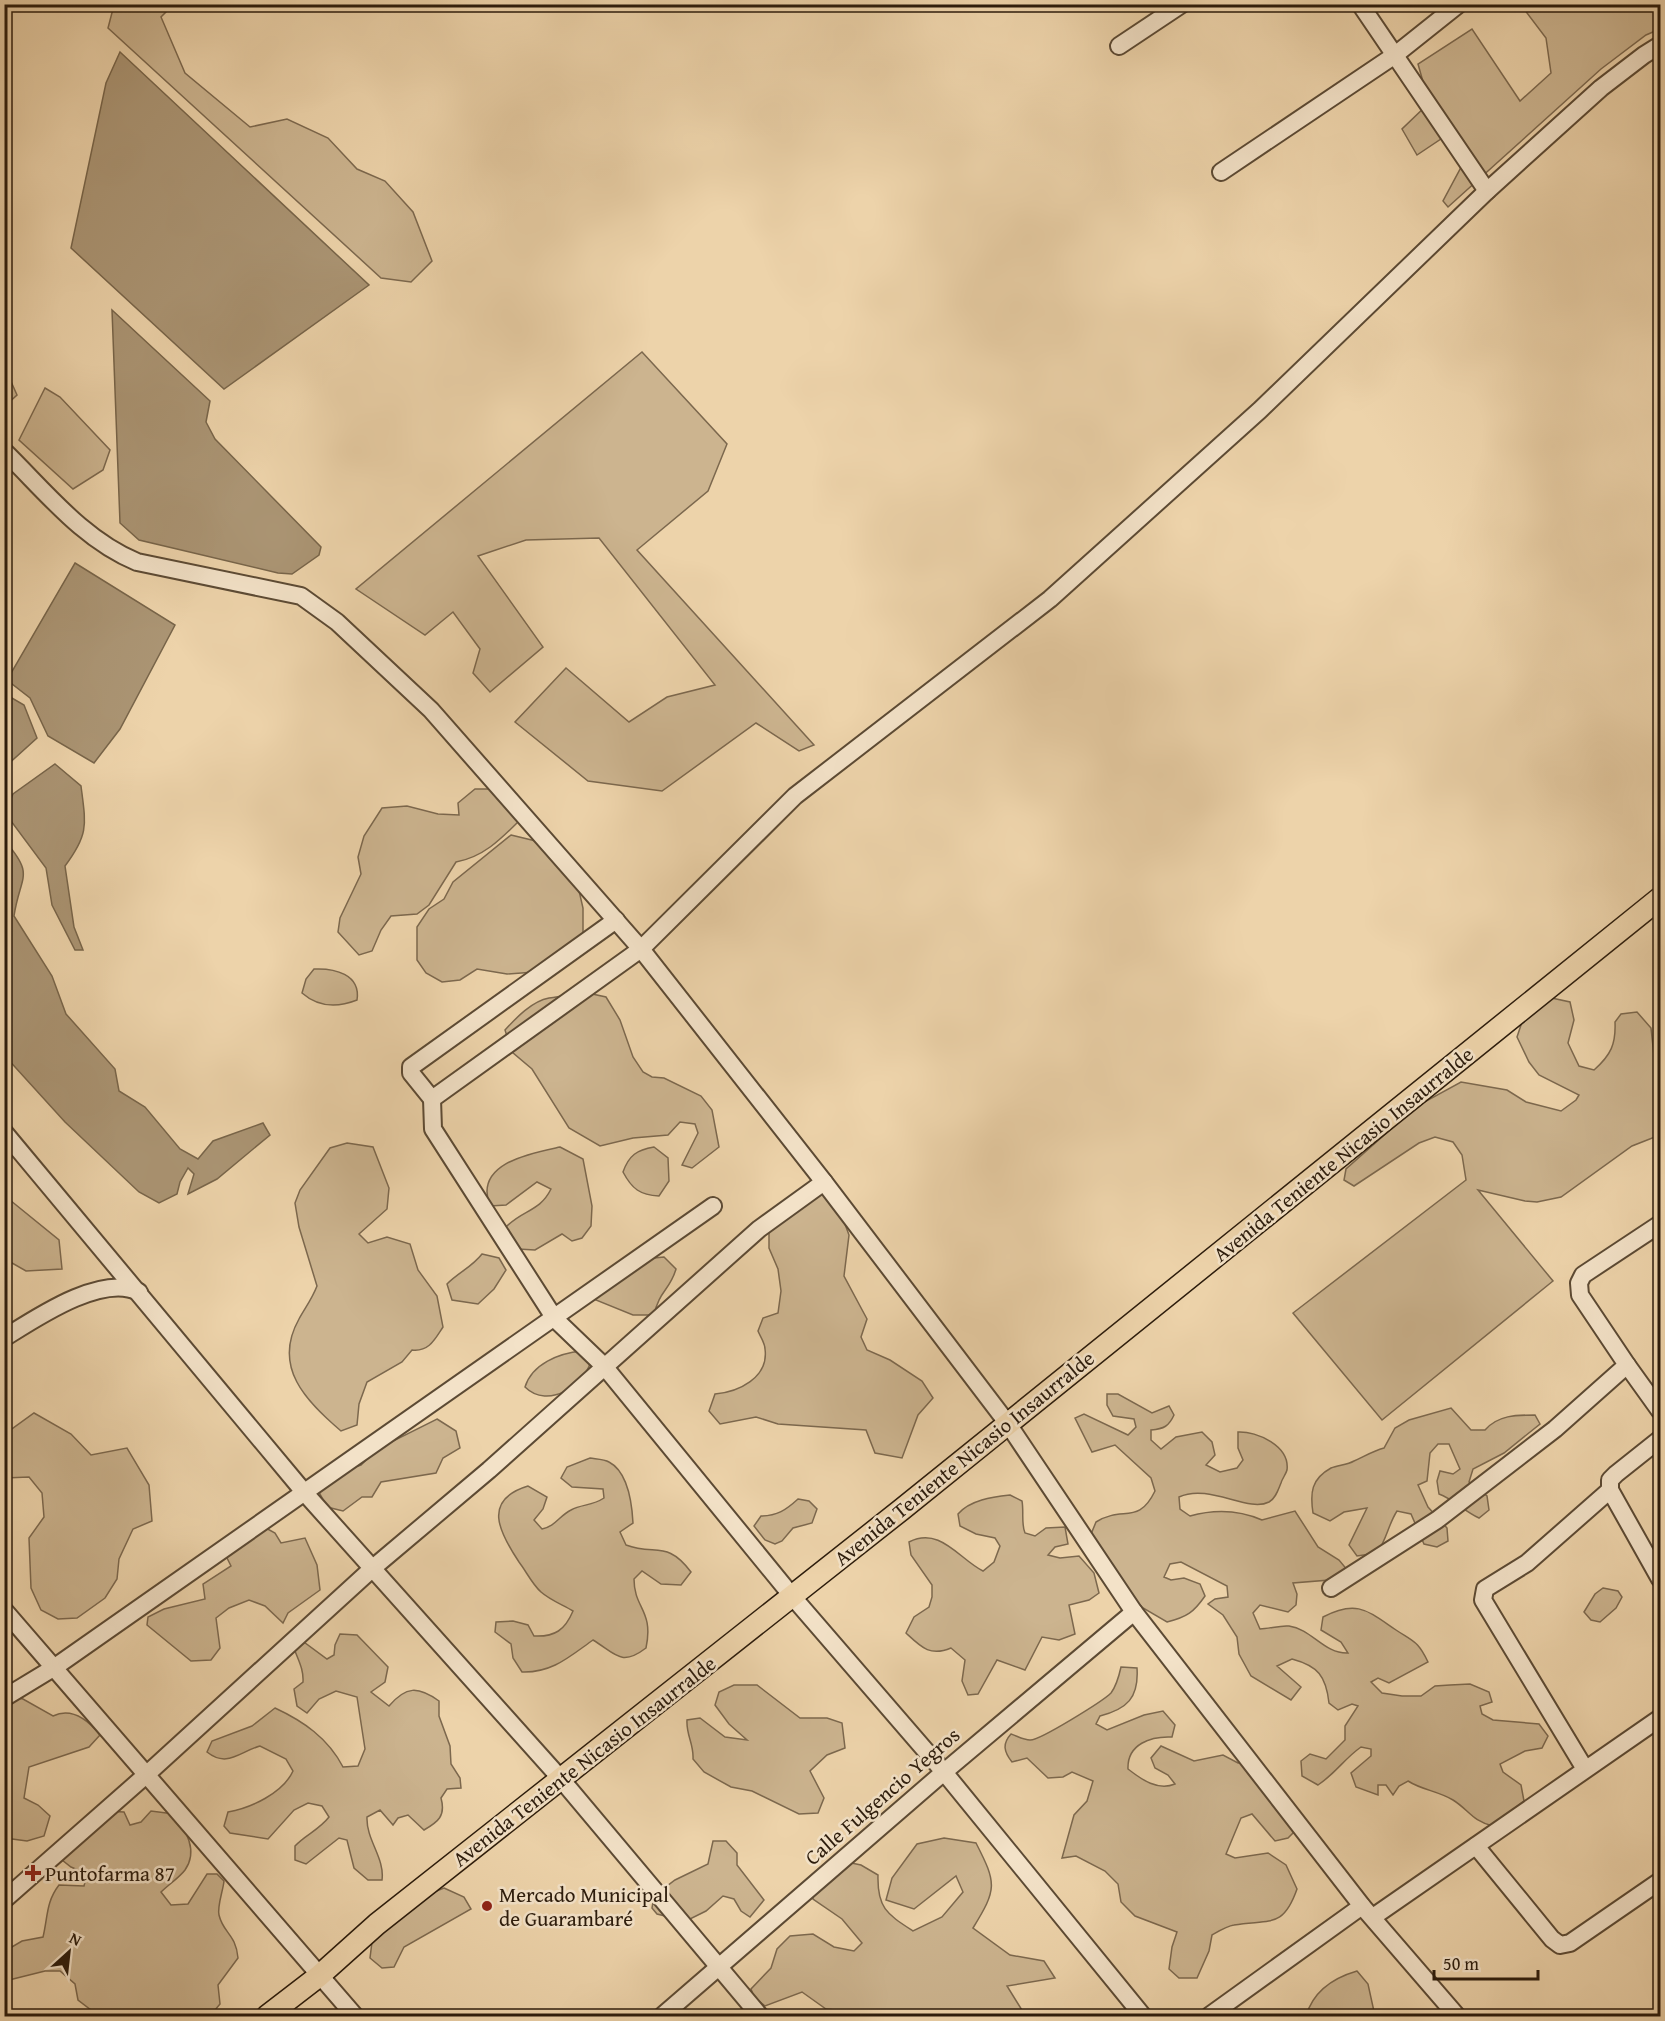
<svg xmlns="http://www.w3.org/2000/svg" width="1665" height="2021" font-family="'Gentium Book Plus',serif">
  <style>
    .green { fill: #ccb48f; stroke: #7c684e; stroke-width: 1.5 }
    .water { fill: #ab9574; stroke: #78654a; stroke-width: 1.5 }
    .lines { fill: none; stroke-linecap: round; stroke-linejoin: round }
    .minor-casing { stroke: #5c4a34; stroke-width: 20 }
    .major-casing { stroke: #2c1c0c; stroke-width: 24 }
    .minor { stroke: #f3e2c8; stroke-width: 16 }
    .major { stroke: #edd3aa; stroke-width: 21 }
    .poi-dot { fill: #8f2418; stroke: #f3e2c8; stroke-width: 2 }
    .labels { text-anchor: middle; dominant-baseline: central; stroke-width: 5; stroke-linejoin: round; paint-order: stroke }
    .street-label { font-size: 21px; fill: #2c1c0c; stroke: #f3e2c8 }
    .poi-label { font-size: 21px; fill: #2c1c0c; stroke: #f3e2c8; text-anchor: start }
  </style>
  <rect width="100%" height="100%" fill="#edd3aa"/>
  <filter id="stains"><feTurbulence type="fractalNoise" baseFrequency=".00333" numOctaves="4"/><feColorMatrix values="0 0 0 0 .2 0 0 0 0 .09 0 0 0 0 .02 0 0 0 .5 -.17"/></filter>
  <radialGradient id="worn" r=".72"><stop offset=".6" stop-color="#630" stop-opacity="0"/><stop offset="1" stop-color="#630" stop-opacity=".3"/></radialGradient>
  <g class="green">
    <polygon points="114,5 173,5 161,17 185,73 250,127 287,119 328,138 357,169 385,181 413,212 432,261 411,282 381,278 108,28"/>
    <polygon points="1521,5 1660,5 1660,29 1646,35 1601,69 1448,207 1443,201 1467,156 1447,135 1417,155 1402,129 1429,103 1418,64 1472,29 1520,101 1551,73 1546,38"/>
    <polygon points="642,352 727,444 708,491 637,550 814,745 799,751 756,723 662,791 588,781 515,722 566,668 629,722 667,697 715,685 599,538 526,540 478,556 543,647 490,692 473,673 480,649 453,612 425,635 356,589"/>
    <polygon points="5,368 17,395 5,406 4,406"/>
    <polygon points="45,388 60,397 110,450 103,470 73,489 19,440"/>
    <path d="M 475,789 L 491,789 L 519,821 C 500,840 483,857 456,862 L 429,905 L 417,914 L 391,916 L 381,930 L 372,951 L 359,955 L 338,932 L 340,918 L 361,874 L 358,857 L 364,836 L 382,808 L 407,806 L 438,814 L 459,815 L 458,803 Z"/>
    <polygon points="511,835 548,844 577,882 583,908 583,933 577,946 535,972 507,974 477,969 460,980 442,982 426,973 417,960 417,927 429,909 444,899 453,882"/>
    <path d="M 314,969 C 334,968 361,974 357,1000 C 337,1008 318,1007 302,993 L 306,979 Z"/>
    <path d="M 583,992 L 606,997 L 620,1020 L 633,1057 L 643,1072 L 652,1077 L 664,1078 L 701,1096 L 712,1110 L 719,1147 L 692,1168 L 682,1165 L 698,1133 L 695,1124 L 680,1122 L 668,1135 L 633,1138 L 600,1146 L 569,1128 L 532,1069 L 512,1052 L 505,1030 C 516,1018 532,1001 549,998 C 561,996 571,995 583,992 Z"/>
    <path d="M 1547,997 L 1570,1002 L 1574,1020 L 1568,1043 L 1579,1066 L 1594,1070 C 1611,1055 1616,1044 1615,1022 L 1621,1014 L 1637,1012 L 1651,1028 L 1654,1056 L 1660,1064 L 1660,1135 L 1632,1146 L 1561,1197 L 1537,1202 L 1525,1201 L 1478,1190 L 1553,1281 L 1382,1420 L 1293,1313 L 1466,1180 L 1462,1155 L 1453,1142 L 1435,1137 L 1419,1143 L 1354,1186 L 1344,1180 L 1346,1169 L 1417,1106 L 1461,1082 L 1507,1090 L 1526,1102 L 1561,1111 L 1576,1100 L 1579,1095 L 1539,1075 L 1529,1062 L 1517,1037 L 1525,1013 Z"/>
    <path d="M 347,1143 L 373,1147 L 389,1188 L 387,1209 L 359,1234 L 368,1243 L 387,1237 L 410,1244 L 418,1270 L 437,1296 L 443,1327 C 435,1339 429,1352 412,1350 L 402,1362 L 367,1382 L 359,1404 L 357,1425 L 341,1431 C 306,1401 272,1367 299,1319 C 305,1308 312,1299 317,1286 L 299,1227 L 295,1203 L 300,1190 L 330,1148 Z"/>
    <path d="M 560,1147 L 583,1159 L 592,1206 L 591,1226 L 582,1238 L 572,1241 L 562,1234 L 535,1250 L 518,1249 L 504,1229 C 522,1209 539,1213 551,1189 L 537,1182 L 506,1205 L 490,1206 C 473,1163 532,1153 560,1147 Z"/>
    <path d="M 654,1147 L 668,1158 L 669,1181 L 659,1196 C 640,1195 632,1189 623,1172 C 629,1155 637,1150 654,1147 Z"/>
    <path d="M 809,1185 L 833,1199 L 842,1216 L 849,1235 L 844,1276 L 867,1319 L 861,1337 L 867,1350 L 890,1360 L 922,1381 L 933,1398 L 918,1415 L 902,1458 L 875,1453 L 866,1430 L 778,1424 L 756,1417 L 720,1424 L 709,1411 L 715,1394 C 738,1392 769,1378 765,1349 C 765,1343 760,1336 758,1331 L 763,1318 L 778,1313 L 781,1291 L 778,1269 L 769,1248 L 769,1219 Z"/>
    <polygon points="5,1196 59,1240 62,1269 26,1271 5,1259"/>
    <path d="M 482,1254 L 499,1258 L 506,1270 L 494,1289 L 478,1304 L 452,1300 L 447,1284 C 459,1272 472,1267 482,1254 Z"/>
    <path d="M 664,1257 L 676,1269 C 670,1290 659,1291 654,1315 L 633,1315 L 586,1296 C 605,1264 629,1260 664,1257 Z"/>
    <path d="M 582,1351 L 592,1357 C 587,1385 548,1410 525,1387 C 532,1364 559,1353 582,1351 Z"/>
    <path d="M 1107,1394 L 1118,1394 L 1152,1413 L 1169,1406 L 1174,1415 C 1169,1426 1164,1429 1151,1430 L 1151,1440 L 1161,1449 L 1176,1437 L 1202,1432 L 1212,1442 L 1215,1455 L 1206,1465 L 1220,1472 L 1237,1468 L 1243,1460 L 1238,1448 L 1238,1432 C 1257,1431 1290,1446 1287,1470 C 1286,1474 1282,1479 1281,1483 C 1278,1490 1276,1498 1269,1502 C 1248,1513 1209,1483 1179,1497 L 1180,1509 L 1190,1516 C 1215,1509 1239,1510 1262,1520 L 1295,1511 L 1318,1547 L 1339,1560 L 1354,1578 L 1293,1583 L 1297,1594 L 1296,1605 L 1288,1612 L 1260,1605 L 1253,1613 L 1260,1629 C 1269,1629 1280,1625 1289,1626 C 1312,1629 1324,1654 1348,1653 L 1341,1642 L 1321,1630 L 1323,1617 C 1357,1599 1368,1611 1396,1630 C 1414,1642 1418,1641 1428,1662 L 1389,1683 L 1378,1678 L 1371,1682 L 1382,1693 L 1402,1696 L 1421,1696 L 1435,1686 L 1450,1685 L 1470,1684 L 1489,1692 L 1492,1702 L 1480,1706 L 1482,1714 L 1493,1720 L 1539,1724 L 1548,1736 L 1542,1748 L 1525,1751 L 1500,1764 L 1503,1772 L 1521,1785 L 1524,1801 L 1493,1826 C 1472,1821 1469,1810 1453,1800 C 1438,1791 1422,1790 1408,1781 L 1399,1786 L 1393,1795 L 1386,1785 L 1378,1785 L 1378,1795 L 1356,1787 L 1351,1773 L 1371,1756 L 1371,1749 L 1361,1747 C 1344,1759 1336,1773 1318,1785 L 1302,1776 L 1301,1761 L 1310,1754 L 1326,1759 L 1345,1740 L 1345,1726 L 1358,1706 L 1352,1704 L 1338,1710 L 1329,1703 C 1326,1676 1318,1666 1292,1659 L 1277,1666 L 1301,1687 L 1291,1700 L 1251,1676 L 1239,1654 L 1237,1637 L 1223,1615 L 1208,1604 L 1215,1599 L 1228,1597 L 1227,1586 L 1181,1562 L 1170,1564 L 1164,1577 L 1171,1580 L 1184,1578 L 1200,1584 L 1205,1596 C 1194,1612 1187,1617 1167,1622 L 1131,1601 L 1089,1539 L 1096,1522 C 1123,1505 1138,1526 1155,1491 L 1151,1478 L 1115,1445 L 1092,1452 L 1075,1418 L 1084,1414 L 1128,1435 L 1136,1427 L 1134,1419 L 1113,1416 L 1107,1405 Z"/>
    <path d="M 1451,1408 L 1471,1430 L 1485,1430 C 1498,1415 1516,1415 1535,1415 L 1540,1424 L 1504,1453 L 1473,1469 L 1469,1482 L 1487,1496 L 1489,1510 L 1479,1518 C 1464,1511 1453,1499 1439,1494 L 1437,1481 L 1440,1471 L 1453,1474 L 1460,1469 L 1449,1444 L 1438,1444 L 1430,1453 L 1427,1481 L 1418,1485 L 1428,1507 L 1447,1528 L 1448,1541 L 1437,1547 L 1424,1544 L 1411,1514 L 1397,1511 C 1388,1525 1387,1539 1377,1553 L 1357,1556 L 1349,1545 L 1367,1508 L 1344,1512 L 1330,1521 L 1313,1513 C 1310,1493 1311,1479 1331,1468 C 1338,1465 1347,1465 1354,1461 C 1365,1456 1373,1451 1384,1448 L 1395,1428 L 1409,1420 Z"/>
    <polygon points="34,1413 71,1434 91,1455 127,1448 149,1485 152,1521 133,1529 119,1559 117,1579 105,1598 77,1618 58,1619 41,1610 31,1588 29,1538 44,1517 42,1493 29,1477 5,1478 5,1434"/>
    <polygon points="437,1419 456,1431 460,1448 443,1458 436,1473 381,1482 372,1497 362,1497 343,1511 327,1507 319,1492 340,1472 361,1465 377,1449"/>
    <path d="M 590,1458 C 596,1459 604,1459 609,1462 C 628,1472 632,1504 633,1523 L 620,1532 L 626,1545 C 656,1556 667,1540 691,1572 L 681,1585 L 661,1584 L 642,1571 L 634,1579 C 634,1609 654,1610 646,1648 C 621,1667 616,1654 593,1640 C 569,1657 552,1673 522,1672 L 513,1658 L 511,1644 L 495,1632 L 496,1622 L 513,1621 L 528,1625 L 534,1636 C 555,1637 565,1630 573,1611 C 563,1605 550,1600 541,1592 C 532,1584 526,1571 519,1562 C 499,1532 482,1500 528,1486 L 547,1497 L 543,1509 L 534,1520 L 542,1529 C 556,1526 559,1516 571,1510 C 582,1504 592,1506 604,1498 L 603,1489 L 572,1487 L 561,1478 L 567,1467 Z"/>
    <path d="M 1010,1495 L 1022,1501 C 1024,1512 1021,1524 1025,1533 L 1035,1536 L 1046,1528 L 1065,1527 L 1068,1544 L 1055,1547 L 1048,1555 L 1060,1558 L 1079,1556 L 1094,1573 L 1099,1593 L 1089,1600 L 1069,1605 L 1075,1634 L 1059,1640 L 1042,1637 L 1025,1670 L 997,1660 L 978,1694 L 968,1695 L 962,1681 L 965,1660 L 951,1648 C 930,1657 921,1647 906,1633 L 914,1617 L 929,1607 L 932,1597 L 932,1585 L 911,1555 L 909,1542 C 940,1526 959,1559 983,1571 L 994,1562 L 1000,1546 L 995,1538 L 976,1534 L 960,1526 L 958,1514 C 970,1500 992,1497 1010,1495 Z"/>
    <path d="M 798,1499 L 809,1501 L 817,1509 L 812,1523 L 793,1528 L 782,1541 L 775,1544 L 765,1540 L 754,1526 L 761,1516 C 777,1516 786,1510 798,1499 Z"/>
    <polygon points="264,1527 275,1533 281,1543 305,1538 317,1565 320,1590 288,1613 283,1623 265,1606 249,1600 229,1608 216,1618 220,1648 211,1660 191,1661 147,1625 148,1617 164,1609 205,1599 203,1584 231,1566 225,1554"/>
    <polygon points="1603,1588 1618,1591 1622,1597 1616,1608 1600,1622 1591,1620 1584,1612 1595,1594"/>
    <path d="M 340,1634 L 357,1635 L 388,1667 L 385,1682 L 371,1692 L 389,1706 C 406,1686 418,1686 439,1701 L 439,1716 L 450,1746 L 451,1764 L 460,1778 L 461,1788 L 447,1789 L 441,1798 C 446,1816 438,1822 424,1830 L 408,1815 L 398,1818 L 393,1825 L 380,1810 L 367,1817 C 366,1840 385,1858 382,1880 L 368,1880 L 354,1868 L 347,1840 L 339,1838 L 306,1864 L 295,1860 L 295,1846 C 305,1835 319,1830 329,1817 L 322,1806 L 308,1803 L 294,1810 L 268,1839 L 230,1833 L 224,1826 L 228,1812 C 251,1808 283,1793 293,1771 L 286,1759 L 260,1746 C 239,1752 227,1768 207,1752 L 212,1741 L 252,1726 L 275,1708 C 303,1721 328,1738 343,1767 L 358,1766 L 365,1749 L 357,1697 L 336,1691 L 319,1699 L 307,1713 L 297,1706 L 294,1689 L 303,1682 C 304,1667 296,1657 292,1642 L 297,1637 L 327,1659 L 334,1655 L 335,1645 Z"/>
    <path d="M 1121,1667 L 1137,1668 C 1139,1698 1127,1709 1100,1716 L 1096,1724 L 1107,1730 L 1144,1715 L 1163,1711 L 1175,1725 L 1172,1737 C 1151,1736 1127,1744 1128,1769 C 1142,1780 1158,1791 1175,1784 L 1168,1775 L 1155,1768 L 1151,1758 L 1161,1746 L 1194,1761 L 1223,1755 L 1238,1763 L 1253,1763 L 1298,1828 L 1288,1838 L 1275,1841 L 1252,1814 L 1241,1818 L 1226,1854 L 1235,1858 L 1268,1853 L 1286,1865 L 1297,1889 C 1283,1929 1270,1919 1234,1925 C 1227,1926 1219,1931 1212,1935 L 1209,1951 L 1197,1978 L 1179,1978 L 1169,1969 L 1172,1947 L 1177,1932 L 1135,1916 L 1121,1902 L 1118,1884 L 1105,1871 L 1076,1856 L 1062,1858 L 1074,1815 L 1087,1801 L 1093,1781 L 1072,1772 L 1063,1777 L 1048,1778 L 1027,1758 L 1012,1762 C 1004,1752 1002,1744 1011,1734 C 1017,1736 1024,1740 1030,1740 C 1039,1741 1103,1701 1111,1693 C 1117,1685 1119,1676 1121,1667 Z"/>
    <path d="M 734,1685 L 757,1685 L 800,1718 L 827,1718 L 842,1723 L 845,1748 L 827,1755 L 810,1771 L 824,1798 L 818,1813 L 799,1814 L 752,1791 L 731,1787 L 704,1772 L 693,1759 C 694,1744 686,1735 687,1720 L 700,1718 L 725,1737 L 747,1740 L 729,1724 L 715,1705 L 719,1692 Z"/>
    <path d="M 4,1695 L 23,1699 L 53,1716 C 72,1707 88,1720 100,1735 L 89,1747 L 29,1767 L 24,1798 L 38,1805 L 50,1816 L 44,1836 L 27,1841 L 5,1838 Z"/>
    <path d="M 104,1811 L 124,1812 L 130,1825 L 141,1822 L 151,1811 L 174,1814 C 185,1830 199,1850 185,1870 C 179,1878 168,1885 161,1892 L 171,1905 L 188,1904 L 207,1874 L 217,1874 L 224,1881 C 223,1891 217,1906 219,1915 C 223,1933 236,1934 238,1958 L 218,1985 L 220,2004 L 210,2016 L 125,2016 L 95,2013 L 78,2000 L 75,1984 L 60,1971 L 45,1971 L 5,1981 L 5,1951 L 22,1941 L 43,1937 C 48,1916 46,1902 59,1885 L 84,1886 L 87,1874 L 71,1867 L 62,1860 L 67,1838 Z"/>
    <path d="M 944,1838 L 976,1843 C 997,1884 997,1889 973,1928 L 1010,1955 L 1044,1961 L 1055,1978 L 1007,1986 L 1025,2015 L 1031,2016 L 847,2016 L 844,2011 L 826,2009 L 802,1992 L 765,2006 L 754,1997 L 751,1989 L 771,1968 L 777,1949 L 790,1936 L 813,1934 L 834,1947 L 854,1951 L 862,1943 L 842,1919 L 813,1899 L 814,1881 L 842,1861 L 861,1865 L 878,1875 C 877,1908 887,1914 913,1931 L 942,1917 L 963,1892 L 956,1876 L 914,1909 L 886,1900 L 892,1878 L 917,1844 Z"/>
    <polygon points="713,1841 726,1841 737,1853 737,1865 764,1900 750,1917 741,1911 734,1899 723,1896 706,1911 686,1921 657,1914 652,1908 654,1896 675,1880 708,1864"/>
    <polygon points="444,1888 464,1897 471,1909 404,1947 394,1967 382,1968 370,1958 372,1942 424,1896"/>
    <path d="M 1357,1971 L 1368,1984 L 1375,2016 L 1306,2016 C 1313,1992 1333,1978 1357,1971 Z"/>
  </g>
  <g class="water">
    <polygon points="120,52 369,285 224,389 71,248 106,83"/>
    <polygon points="112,310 210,401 206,422 215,439 321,547 319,555 292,574 278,573 139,540 120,523"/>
    <polygon points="75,563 175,625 120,729 94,763 48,736 30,698 7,680"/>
    <polygon points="5,694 24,705 37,738 5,767"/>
    <path d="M 55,764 L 81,786 C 86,825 89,834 65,866 L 74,927 L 83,950 L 75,950 L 52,905 L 46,868 L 5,813 L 13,794 Z"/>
    <path d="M 4,840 C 36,876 20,875 14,916 L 52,976 L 66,1014 L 115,1069 L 119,1091 L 145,1107 L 180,1149 L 198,1159 L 213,1141 L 263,1123 L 270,1135 L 217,1179 L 188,1194 L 194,1174 L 188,1168 L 180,1182 L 177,1194 L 159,1203 L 139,1192 L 65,1122 L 5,1056 Z"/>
  </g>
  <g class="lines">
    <defs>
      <g id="minor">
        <polyline points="1360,4 1487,191"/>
        <polyline points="1119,46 1182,4"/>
        <polyline points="1221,172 1395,55 1459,4"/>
        <path d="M 4,451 C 45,491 83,540 137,562 L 301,596 L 337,622 L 431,710 L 641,949 L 824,1182 L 1008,1424 L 1134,1612 L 1362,1906 L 1457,2016"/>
        <polyline points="432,1099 411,1073 411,1067 616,920"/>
        <polyline points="4,1132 304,1492 561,1779 760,2016"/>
        <path d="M 4,1338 C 36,1318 102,1273 139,1292"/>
        <polyline points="1627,1365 1660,1411"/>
        <polyline points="1660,1439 1616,1474 1610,1480 1610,1490 1660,1579"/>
        <polyline points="1331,1588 1437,1520 1555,1429 1627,1365 1580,1295 1579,1283 1583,1275 1660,1224"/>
        <polyline points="4,1610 355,2016"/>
        <polyline points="4,1698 55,1667 713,1206"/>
        <polyline points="1585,1769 1483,1600 1485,1589 1527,1563 1610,1490"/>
        <polyline points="1476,1846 1552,1939 1560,1945 1570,1943 1660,1881"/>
        <polyline points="4,1900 146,1775 374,1567 489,1470 759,1229 824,1182"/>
        <polyline points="1373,1917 1660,1718"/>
        <polyline points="662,2016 944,1772 1134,1612"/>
        <polyline points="1143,2016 944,1772 792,1596 604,1366 555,1319 433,1129 432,1099 641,949 795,796 1050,599 1260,410 1487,191 1601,88 1644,55 1660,45"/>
        <polyline points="1209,2016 1362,1906"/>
      </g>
      <polyline id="major" points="267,2016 319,1976 377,1924 901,1510 1660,898"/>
    </defs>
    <use href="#minor" class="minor-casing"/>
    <use href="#major" class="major-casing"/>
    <use href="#minor" class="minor"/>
    <use href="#major" class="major"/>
  </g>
  <g class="poi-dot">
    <path d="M30 1864h6v6h6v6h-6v6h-6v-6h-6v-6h6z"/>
    <circle cx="487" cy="1906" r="6"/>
  </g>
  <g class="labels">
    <g class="street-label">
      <text transform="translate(1343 1154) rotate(-39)">Avenida Teniente Nicasio Insaurralde</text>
      <text transform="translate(964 1458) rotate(-39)">Avenida Teniente Nicasio Insaurralde</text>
      <text transform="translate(584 1761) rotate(-38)">Avenida Teniente Nicasio Insaurralde</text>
      <text transform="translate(882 1796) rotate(-41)">Calle Fulgencio Yegros</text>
    </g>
    <g class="poi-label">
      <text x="45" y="1873">Puntofarma 87</text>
      <text x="499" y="1894">Mercado Municipal<tspan x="499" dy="24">de Guarambaré</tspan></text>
    </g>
  </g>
  <rect width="1665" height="2021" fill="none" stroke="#edd3aa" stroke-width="24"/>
  <rect x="6" y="6" width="1653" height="2009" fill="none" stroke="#2c1c0c" stroke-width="3"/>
  <rect x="12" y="12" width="1641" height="1997" fill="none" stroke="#2c1c0c" stroke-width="1.5"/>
  <g transform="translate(69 1952) rotate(27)" stroke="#f3e2c8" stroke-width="4.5" paint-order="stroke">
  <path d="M0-4.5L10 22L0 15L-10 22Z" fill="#2c1c0c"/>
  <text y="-9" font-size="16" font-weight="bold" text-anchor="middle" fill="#2c1c0c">N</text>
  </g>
  <path d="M1434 1970v9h104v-9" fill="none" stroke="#2c1c0c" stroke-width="3"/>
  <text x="1443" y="1970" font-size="18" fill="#2c1c0c" stroke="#f3e2c8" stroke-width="4.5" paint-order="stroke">50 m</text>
  <rect width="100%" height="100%" filter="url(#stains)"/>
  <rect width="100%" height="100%" fill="url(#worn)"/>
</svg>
